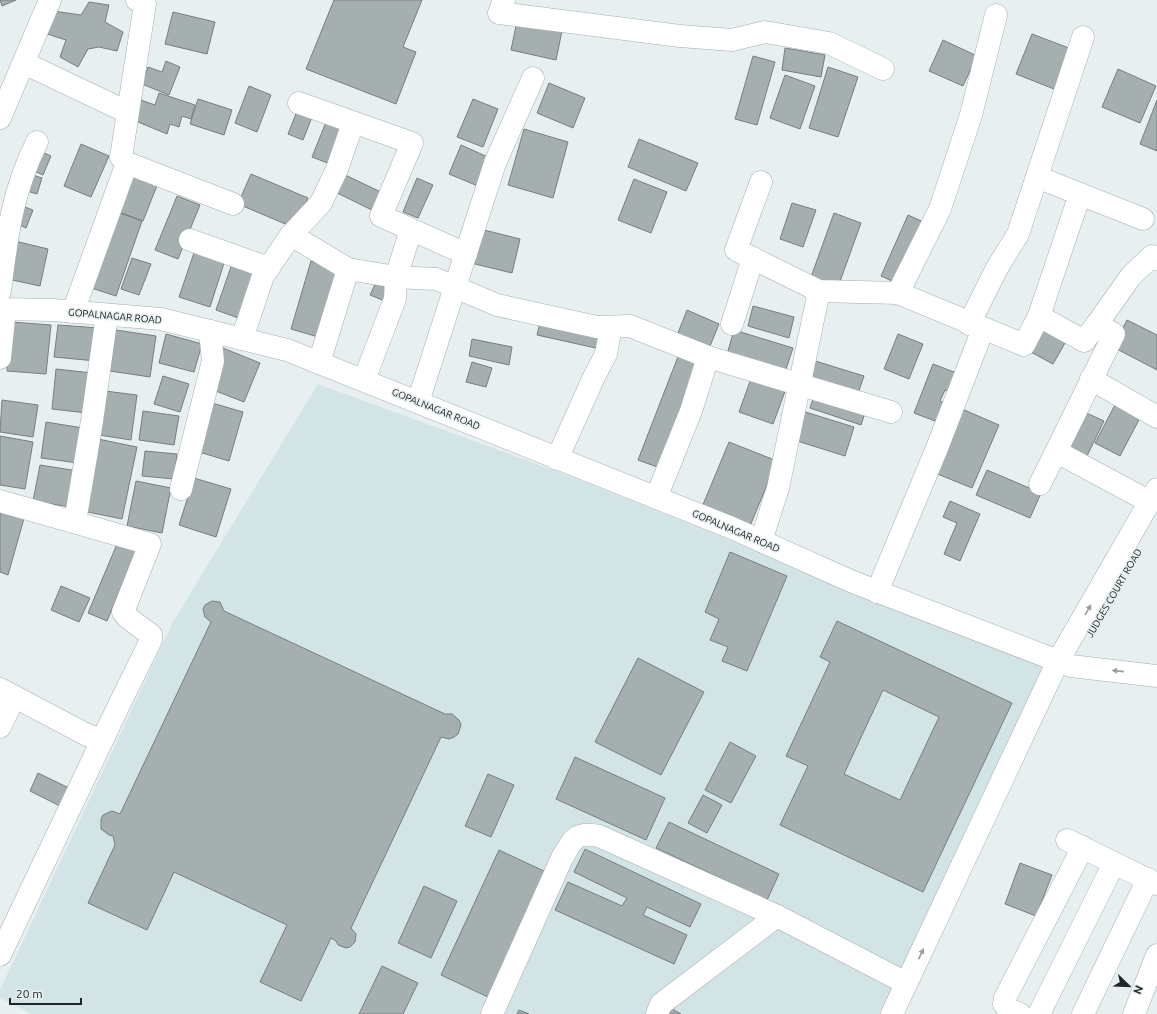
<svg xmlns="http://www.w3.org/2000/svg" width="1157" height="1014" font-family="Ubuntu,sans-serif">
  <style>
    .built { fill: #d2e4e6 }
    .building { fill: #a6afb0; stroke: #767e7f; fill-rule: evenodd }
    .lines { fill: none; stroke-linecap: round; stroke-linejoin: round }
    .minor-casing { stroke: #a6aeaf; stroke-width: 23 }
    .major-casing { stroke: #a6aeaf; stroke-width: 23 }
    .minor { stroke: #fff; stroke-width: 22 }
    .major { stroke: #fff; stroke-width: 22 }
    .oneway { fill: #9c9d9d }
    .labels { text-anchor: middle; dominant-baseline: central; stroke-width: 3; stroke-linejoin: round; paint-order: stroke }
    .street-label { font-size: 10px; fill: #222525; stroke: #e7eff0 }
  </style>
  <rect width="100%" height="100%" fill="#e7eff0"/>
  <polygon class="built" points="318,384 572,477 1045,667 887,1014 32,1014 0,998 0,990 173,622"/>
  <g class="building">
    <polygon points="0,0 16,0 2,6"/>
    <polygon points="334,0 422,0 403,47 416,52 396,104 306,69"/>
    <polygon points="89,2 109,5 105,22 123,32 117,51 99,47 88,49 78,67 60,57 66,40 44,33 53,11 81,15"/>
    <polygon points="173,12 215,22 207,54 165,44"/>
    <polygon points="517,21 562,31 556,60 511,50"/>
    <polygon points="1032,34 1074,50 1059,91 1016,74"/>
    <polygon points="943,40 977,56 963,86 929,71"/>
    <polygon points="785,48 825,55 821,77 782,70"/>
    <polygon points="753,56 775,62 757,125 735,119"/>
    <polygon points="166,61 180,67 169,95 142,84 148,67 162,72"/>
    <polygon points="828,67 858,77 838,137 809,128"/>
    <polygon points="1118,69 1156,86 1140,123 1102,107"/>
    <polygon points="785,75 815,86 800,129 770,118"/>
    <polygon points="549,83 585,98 573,128 537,113"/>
    <polygon points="249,86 271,95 257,132 235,123"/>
    <polygon points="159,93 195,105 191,119 182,116 179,127 170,124 167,134 131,119 138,99 155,105"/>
    <polygon points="198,99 232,110 224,135 190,124"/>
    <polygon points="473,99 498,109 483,147 457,137"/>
    <polygon points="1157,100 1157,151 1140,144"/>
    <polygon points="299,106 314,112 303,140 288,134"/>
    <polygon points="326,122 344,129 330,164 312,157"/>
    <polygon points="524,129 568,142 553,198 508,185"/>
    <polygon points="639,139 698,163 686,191 628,167"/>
    <polygon points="81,144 109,156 91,197 64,186"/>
    <polygon points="461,145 490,158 478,186 449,174"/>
    <polygon points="35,149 51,156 43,175 27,168"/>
    <polygon points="131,167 160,178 143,221 114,210"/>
    <polygon points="24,172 42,178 37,194 20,189"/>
    <polygon points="341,173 385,194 376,212 333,191"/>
    <polygon points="251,174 308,198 295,228 238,204"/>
    <polygon points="417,178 433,185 418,218 403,212"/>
    <polygon points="634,179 667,192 651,233 618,220"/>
    <polygon points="177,196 200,205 178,259 155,250"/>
    <polygon points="792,203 816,210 803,247 780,239"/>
    <polygon points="17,204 33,210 26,228 10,221"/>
    <polygon points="114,211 142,221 116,296 88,287"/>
    <polygon points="834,213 861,223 838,287 811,277"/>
    <polygon points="908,215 928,224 901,285 881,276"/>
    <polygon points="480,229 520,239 512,273 471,263"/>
    <polygon points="11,240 48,249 40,286 3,278"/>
    <polygon points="195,250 225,260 210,307 179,297"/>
    <polygon points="132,258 151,264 139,295 121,289"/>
    <polygon points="233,261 261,271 244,320 216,310"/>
    <polygon points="311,261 339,269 318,337 291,329"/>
    <polygon points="378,278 394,285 387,302 370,295"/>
    <polygon points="753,306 794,317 789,338 748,326"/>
    <polygon points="687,310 719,324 708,351 676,338"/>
    <polygon points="541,319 604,333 600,349 537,335"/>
    <polygon points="1127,320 1157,335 1157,370 1113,347"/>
    <polygon points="1042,321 1069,336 1053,364 1027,350"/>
    <polygon points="11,322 51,325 46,374 7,371"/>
    <polygon points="58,325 99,328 96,361 54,357"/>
    <polygon points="116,330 156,336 150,377 110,371"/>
    <polygon points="734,330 793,348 784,375 726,358"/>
    <polygon points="166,334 202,344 194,372 159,363"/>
    <polygon points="898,334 923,344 909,379 884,369"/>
    <polygon points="472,339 512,347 509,365 469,356"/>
    <polygon points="223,348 260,363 244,402 208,388"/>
    <polygon points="679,354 701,362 660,468 638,460"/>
    <polygon points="812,360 864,376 857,396 806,380"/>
    <polygon points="472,362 492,368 486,387 466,382"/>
    <polygon points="933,364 962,375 955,394 945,390 940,401 950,405 943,424 914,413"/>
    <polygon points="56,369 92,373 87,413 52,409"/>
    <polygon points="753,373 787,386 773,424 739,412"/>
    <polygon points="163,376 189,384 180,412 154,404"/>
    <polygon points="816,390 867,407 861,425 810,408"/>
    <polygon points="105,391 137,395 131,440 99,435"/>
    <polygon points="2,400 38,405 33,437 0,432"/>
    <polygon points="1117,401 1142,414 1120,456 1095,443"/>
    <polygon points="212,403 243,412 229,461 199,452"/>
    <polygon points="962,409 999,425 972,488 935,473"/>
    <polygon points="143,411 179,416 174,445 139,440"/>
    <polygon points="802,411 854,427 845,456 794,440"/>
    <polygon points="1082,411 1104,421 1086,458 1064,448"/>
    <polygon points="46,422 83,428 78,463 41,458"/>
    <polygon points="0,436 33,442 25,489 0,485"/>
    <polygon points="98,439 137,447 122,519 83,511"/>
    <polygon points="729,442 777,461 750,526 702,507"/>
    <polygon points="145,451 177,454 174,479 142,476"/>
    <polygon points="40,465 78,471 71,507 33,501"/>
    <polygon points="987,470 1041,493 1030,518 976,495"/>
    <polygon points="194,478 231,489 216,537 179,525"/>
    <polygon points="136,481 171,488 162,533 127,526"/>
    <polygon points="950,501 980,514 960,561 944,554 957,523 943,517"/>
    <polygon points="0,508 25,515 8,575 0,572"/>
    <polygon points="117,544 136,551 107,621 88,613"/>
    <polygon points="730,552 787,576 747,671 722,661 728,647 710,640 719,619 705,612"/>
    <polygon points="61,586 90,598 79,622 51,610"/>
    <polygon points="212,601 220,602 224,611 445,714 452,714 459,720 461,725 458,734 454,737 449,739 441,737 351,928 356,934 355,942 350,947 346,948 338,945 336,941 331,938 301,1001 260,982 287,925 174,872 147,930 88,903 115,845 113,836 109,835 101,829 101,819 103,815 112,811 120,814 211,622 205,617 203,609 205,605"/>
    <path d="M 837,621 L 1012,703 L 923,892 L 780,825 L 808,766 L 786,756 L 830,662 L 820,657 ZM 883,690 L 939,717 L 900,800 L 844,774 Z"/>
    <polygon points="638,658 704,692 661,775 595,742"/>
    <polygon points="730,742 756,756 731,803 705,790"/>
    <polygon points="575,757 665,798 646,840 556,799"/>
    <polygon points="38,773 69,788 60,806 30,791"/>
    <polygon points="488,774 514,785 491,837 465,826"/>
    <polygon points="703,795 722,805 707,833 688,823"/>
    <polygon points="669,822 779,874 767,900 656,848"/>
    <polygon points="585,849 701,904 690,927 647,907 643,915 687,935 674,964 555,910 568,882 622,906 627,898 574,872"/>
    <polygon points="499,850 548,873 490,998 441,975"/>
    <polygon points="1020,863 1052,875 1036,916 1005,904"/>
    <polygon points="424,886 457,901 431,958 398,943"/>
    <polygon points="382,966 418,983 403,1014 359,1014"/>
    <polygon points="667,1006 681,1014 663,1014"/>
    <polygon points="519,1010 529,1014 517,1014"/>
  </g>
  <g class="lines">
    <defs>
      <g id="minor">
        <polyline points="137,0 145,4 121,157 127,163 233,204"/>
        <polyline points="504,0 499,13 680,36 732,40 765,32 829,43 883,69"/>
        <polyline points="24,63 127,112"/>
        <polyline points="299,103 412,143 381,216 466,254"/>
        <polyline points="0,118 50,0"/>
        <polyline points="1037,177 1143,219"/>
        <polyline points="761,182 736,250 819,291 898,293 1024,345 1039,316 1080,194"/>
        <polyline points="291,235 348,269 396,277 436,279 497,305 597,327 630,326 708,357 891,412"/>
        <polyline points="190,240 269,268"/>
        <path d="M 0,291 C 7,236 12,192 37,142"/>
        <polyline points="898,293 940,209 971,115 996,15"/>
        <polyline points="73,312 127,163"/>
        <polyline points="1039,316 1084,341 1097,324 1114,334 1040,484"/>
        <polyline points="732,324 753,258"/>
        <polyline points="969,324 997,268 1018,234 1083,37"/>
        <polyline points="1097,324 1131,276 1152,256 1157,259"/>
        <polyline points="242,339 263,276 291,235 321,203 337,169 353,123"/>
        <polyline points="0,358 5,309"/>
        <polyline points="319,363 348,269"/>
        <polyline points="1091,379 1157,417"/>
        <polyline points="364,380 395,299 396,277 411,230"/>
        <polyline points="418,402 495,163 533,78"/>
        <polyline points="1057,452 1150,502"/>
        <polyline points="557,459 594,377 606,354 611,327"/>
        <polyline points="181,489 213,361 210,331"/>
        <polyline points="656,498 691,411 708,357"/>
        <polyline points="0,501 150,544 123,612 127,617 151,635 151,640 119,705 0,955"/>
        <polyline points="75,522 92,421 107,315"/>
        <polyline points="761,541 778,488 819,291"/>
        <polyline points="877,592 937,448 983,329"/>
        <polyline points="0,689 87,735 102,740"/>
        <polyline points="0,727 14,697"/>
        <polyline points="1067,840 1157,884"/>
        <path d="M 492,1014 L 562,858 C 573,840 575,831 599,836 L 777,916 L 906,983"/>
        <polyline points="657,1014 661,1004 777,916"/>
        <polyline points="1020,1014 1008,1009 1004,1004 1005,998 1083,847"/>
        <polyline points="1039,1014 1114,863"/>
        <polyline points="1083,1014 1148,879"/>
        <polyline points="1134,1014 1157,955"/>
      </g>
      <g id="major">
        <polyline points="0,309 53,310 161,319 287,350 732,528 853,582 1071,666 1157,676"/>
        <polyline points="892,1014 1058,661 1157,489"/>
      </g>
    </defs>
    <use href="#minor" class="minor-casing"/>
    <use href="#major" class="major-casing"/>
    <use href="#minor" class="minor"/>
    <use href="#major" class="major"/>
  </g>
  <defs><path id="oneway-solid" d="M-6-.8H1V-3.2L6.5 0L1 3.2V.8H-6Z"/></defs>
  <g class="oneway">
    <use href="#oneway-solid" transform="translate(1088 610) rotate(-60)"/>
    <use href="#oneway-solid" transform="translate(1118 671) rotate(-174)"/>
    <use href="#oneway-solid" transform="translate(921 954) rotate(-65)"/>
  </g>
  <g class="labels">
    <g class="street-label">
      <text transform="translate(115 316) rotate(5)">GOPALNAGAR ROAD</text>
      <text transform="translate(436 409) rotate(22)">GOPALNAGAR ROAD</text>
      <text transform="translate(736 531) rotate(23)">GOPALNAGAR ROAD</text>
      <text transform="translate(1114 593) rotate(-60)">JUDGES COURT ROAD</text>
    </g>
  </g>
  <g transform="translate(1129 986) rotate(113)" stroke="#e7eff0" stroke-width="3" paint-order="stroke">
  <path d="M0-3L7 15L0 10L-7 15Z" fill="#222525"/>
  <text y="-6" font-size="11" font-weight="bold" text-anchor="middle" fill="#222525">N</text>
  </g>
  <path d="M10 998v6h71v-6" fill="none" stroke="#222525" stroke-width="2"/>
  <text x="16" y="998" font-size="12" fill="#222525" stroke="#e7eff0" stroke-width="3" paint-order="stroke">20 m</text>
</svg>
